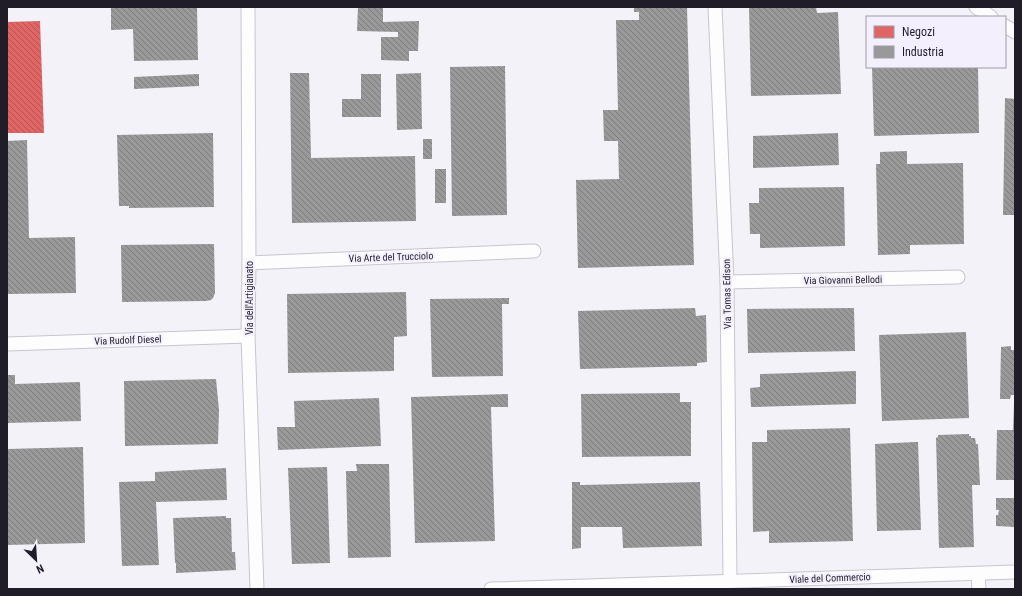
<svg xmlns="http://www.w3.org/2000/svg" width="1022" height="596" font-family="'Roboto Condensed',sans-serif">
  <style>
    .shops { fill: url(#shops-back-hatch) }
    .industry { fill: url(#industry-back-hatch) }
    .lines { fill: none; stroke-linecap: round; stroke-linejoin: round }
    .minor-casing { stroke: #c7c5ce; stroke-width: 15 }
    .minor { stroke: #fdfdfe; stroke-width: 13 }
    .labels { text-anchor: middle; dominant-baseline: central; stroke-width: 4; stroke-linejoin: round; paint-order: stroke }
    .street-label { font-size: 10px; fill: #201d28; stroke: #f3effc }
  </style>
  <defs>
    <pattern id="shops-back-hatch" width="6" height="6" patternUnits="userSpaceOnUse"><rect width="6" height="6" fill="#e06666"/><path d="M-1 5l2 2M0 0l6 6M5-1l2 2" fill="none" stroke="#b55354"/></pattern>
    <pattern id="industry-back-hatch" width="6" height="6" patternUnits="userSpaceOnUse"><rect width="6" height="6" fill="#999"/><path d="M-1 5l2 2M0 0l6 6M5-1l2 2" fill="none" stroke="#7c7c7d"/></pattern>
  </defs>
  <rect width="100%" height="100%" fill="#f4f2f9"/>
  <polygon class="shops" points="40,21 44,133 7,133 7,22"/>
  <g class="industry">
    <polygon points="197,7 198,60 134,61 133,29 111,30 111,8"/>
    <polygon points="358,7 383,8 383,22 419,21 418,51 409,51 409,61 381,60 381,37 398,37 398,32 357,31"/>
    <polygon points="634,7 687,7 694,265 578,268 576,180 619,179 618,141 604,141 603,110 618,110 616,20 639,20 639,12 634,12"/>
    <polygon points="749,7 816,7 817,13 838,12 841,94 751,96"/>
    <polygon points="505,66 507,215 452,216 450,67"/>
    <polygon points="872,67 978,67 979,133 874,136"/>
    <polygon points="290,73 309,73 311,158 415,156 416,221 292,223"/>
    <polygon points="421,73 422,129 397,130 396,74"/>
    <polygon points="199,74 199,86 134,89 134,77"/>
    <polygon points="361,74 381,74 381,117 342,117 342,99 361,99"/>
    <polygon points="1005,98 1015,99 1015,215 1003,215"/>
    <polygon points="213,133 214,207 129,208 129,206 119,206 117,135"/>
    <polygon points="838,133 839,165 753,168 753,136"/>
    <rect x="423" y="139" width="9" height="20"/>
    <polygon points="27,140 29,238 75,237 76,293 7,294 7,141"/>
    <polygon points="907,151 907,164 963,163 964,244 910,245 910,254 878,255 876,164 880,164 880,152"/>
    <rect x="435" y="169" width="11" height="34"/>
    <polygon points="844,187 845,246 760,248 760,234 750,234 749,203 759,203 759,188"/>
    <polygon points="214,244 215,293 213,298 211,300 206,301 122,302 121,245"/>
    <polygon points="406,292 407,336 394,337 394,371 288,373 287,294"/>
    <polygon points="509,298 509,304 502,304 503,376 432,377 430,299"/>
    <polygon points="695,308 696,316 706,315 707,362 697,363 697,366 580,369 578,311"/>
    <polygon points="854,308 855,351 748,353 747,309"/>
    <polygon points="966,332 969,418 882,421 879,335"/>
    <polygon points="1011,346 1011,350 1015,350 1015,395 1011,395 1010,399 1000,399 1001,347"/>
    <polygon points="856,371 856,404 751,407 750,388 760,387 760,374"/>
    <polygon points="7,375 15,375 15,384 80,382 81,421 7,423"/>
    <polygon points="216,379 219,410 218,444 125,446 124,381"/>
    <polygon points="680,393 680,402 691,402 691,456 582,457 581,394"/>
    <polygon points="508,394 508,407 491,407 495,541 415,543 411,397"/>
    <polygon points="379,398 381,446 278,450 277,427 295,427 294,401"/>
    <polygon points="1014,404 1015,404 1015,480 996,480 997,430 1013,430"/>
    <polygon points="850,428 853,541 769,543 769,531 753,532 752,442 767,442 767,430"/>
    <polygon points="969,434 969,436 971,436 971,438 975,438 976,444 978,444 980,485 972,485 974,547 939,548 936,438 938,437 938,435"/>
    <polygon points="915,442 918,442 921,530 877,531 875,444"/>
    <polygon points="83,447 85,543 7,545 7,449"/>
    <polygon points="356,464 389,464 391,557 348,558 346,471 357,471"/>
    <polygon points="327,467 330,563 292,564 288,468"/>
    <polygon points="226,468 227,500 156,502 159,565 122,566 119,482 155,481 155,472"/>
    <polygon points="572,482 580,482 580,485 583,485 700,482 702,546 623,548 622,527 581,527 581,548 572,549"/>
    <polygon points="996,498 1015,498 1015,527 996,526 996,515 998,515 999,510 996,510"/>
    <polygon points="226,516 226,518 231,518 232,552 235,552 236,570 176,573 176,563 175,563 173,518"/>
  </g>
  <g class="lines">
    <defs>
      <g id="minor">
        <polyline points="248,7 249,263 248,336 257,589"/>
        <polyline points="715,7 727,282 730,581"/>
        <polyline points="976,7 991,17"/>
        <polyline points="1005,26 1015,32"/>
        <polyline points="249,263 534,251"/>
        <polyline points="727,282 958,277"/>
        <polyline points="7,344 248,336"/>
        <polyline points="978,574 979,589"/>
        <polyline points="491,589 1015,572"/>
      </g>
    </defs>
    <use href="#minor" class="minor-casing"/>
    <use href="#minor" class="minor"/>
  </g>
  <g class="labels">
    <g class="street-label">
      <text transform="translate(391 257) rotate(-2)">Via Arte del Trucciolo</text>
      <text transform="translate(843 280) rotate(-1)">Via Giovanni Bellodi</text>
      <text transform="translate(727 294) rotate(-91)">Via Tomas Edison</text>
      <text transform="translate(249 298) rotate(-90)">Via dell'Artigianato</text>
      <text transform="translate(128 340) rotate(-2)">Via Rudolf Diesel</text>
      <text transform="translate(830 578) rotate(-2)">Viale del Commercio</text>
    </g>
  </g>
  <rect width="1022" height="596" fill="none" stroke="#201d28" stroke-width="16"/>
  <rect x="866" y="16" width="140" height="52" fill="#f3effc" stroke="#9f9ba7"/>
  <rect x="874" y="26" width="20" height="12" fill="#e06666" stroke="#9f9ba7"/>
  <text x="902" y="36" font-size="12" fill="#201d28">Negozi</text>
  <rect x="874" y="46" width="20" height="12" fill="#999999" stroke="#9f9ba7"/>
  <text x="902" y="56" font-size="12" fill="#201d28">Industria</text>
  <g transform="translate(36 560) rotate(155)" stroke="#f3effc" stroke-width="3" paint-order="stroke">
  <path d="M0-3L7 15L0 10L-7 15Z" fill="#201d28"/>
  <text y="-6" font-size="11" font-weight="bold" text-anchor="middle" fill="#201d28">N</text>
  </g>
</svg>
